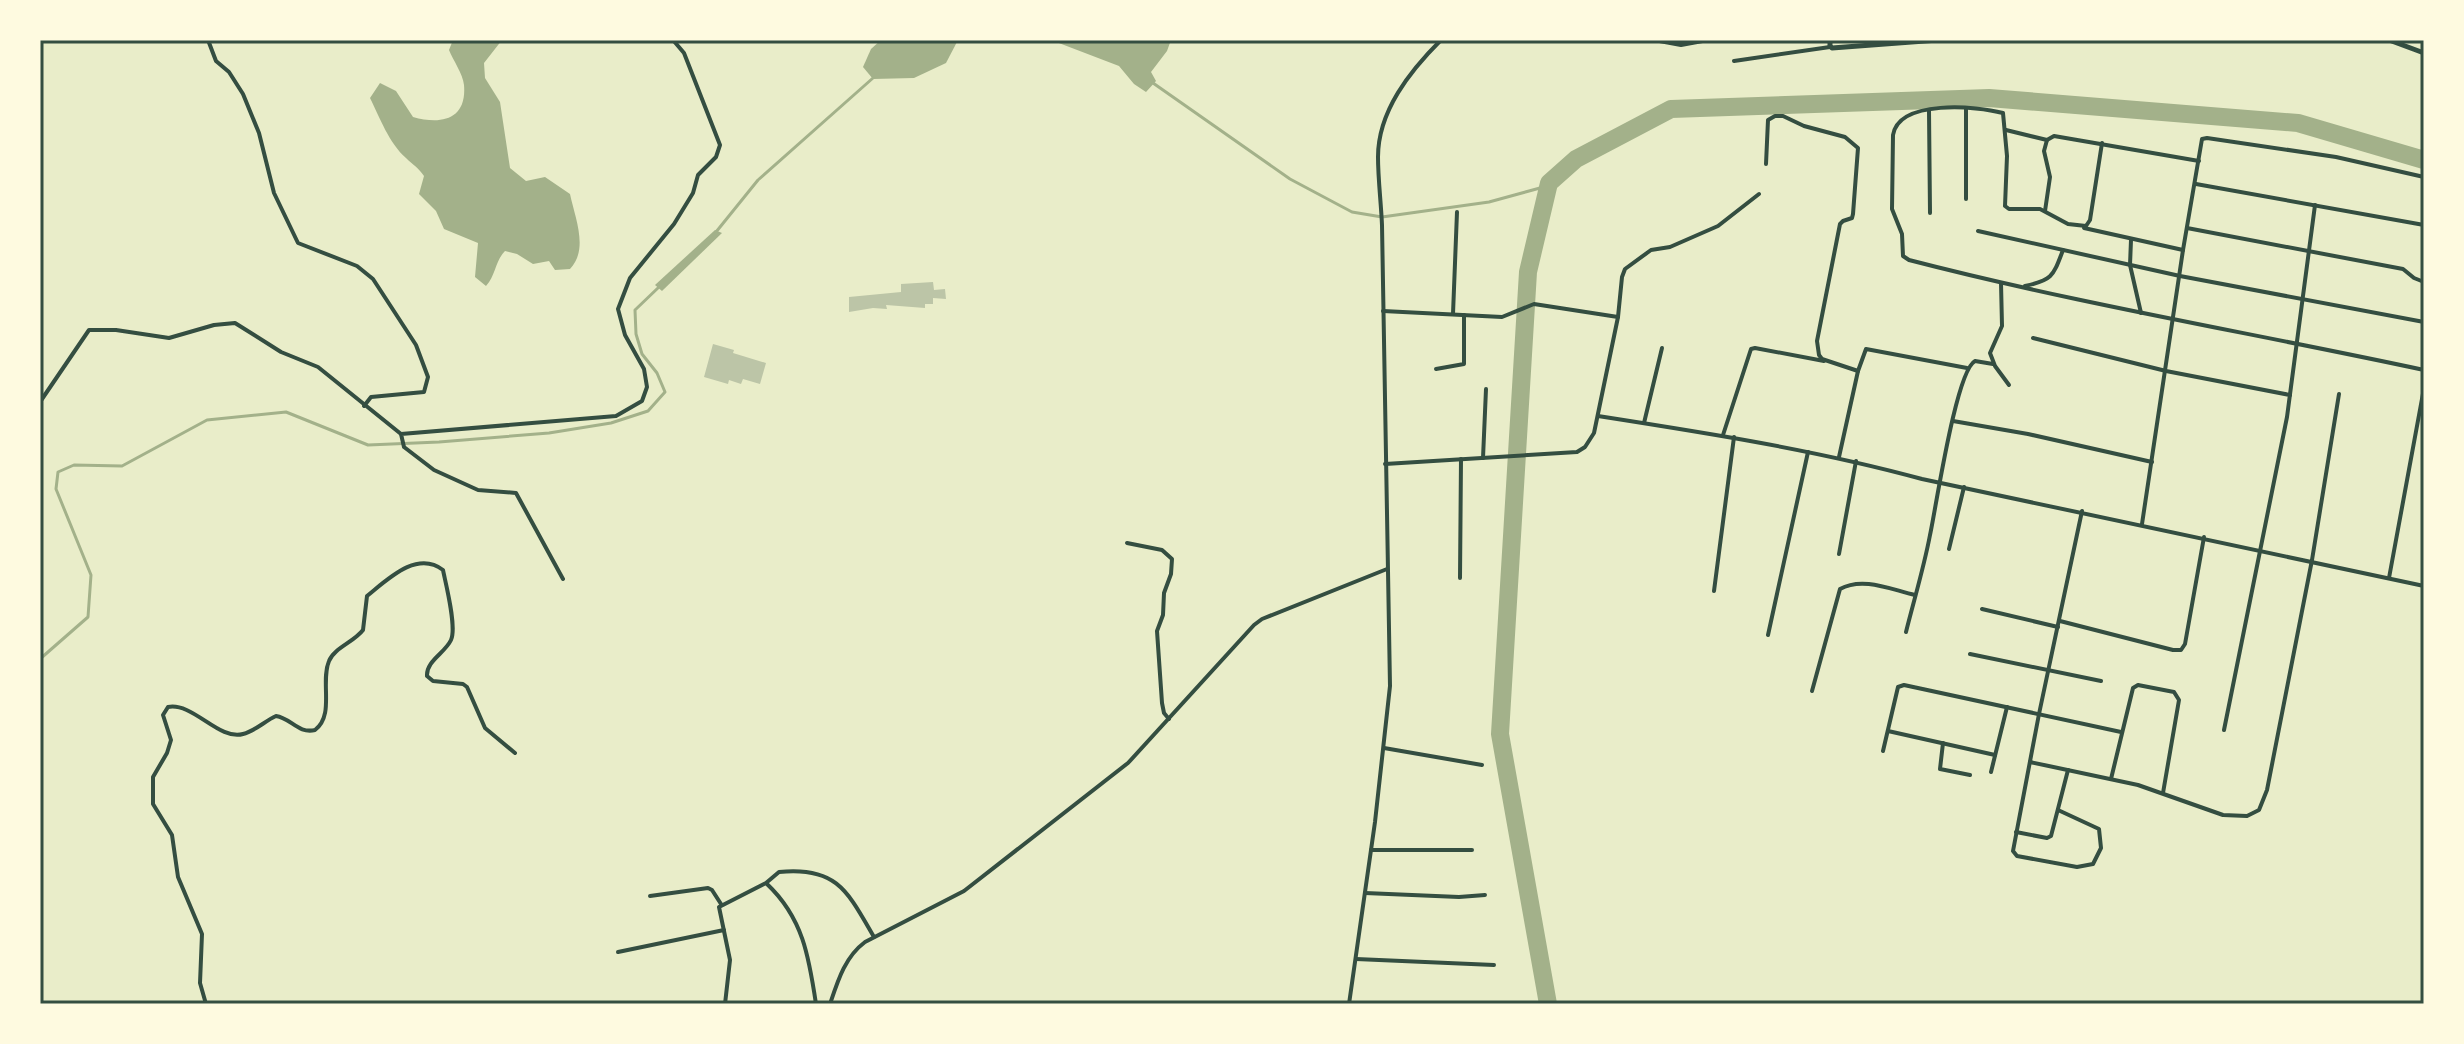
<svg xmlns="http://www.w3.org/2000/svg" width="2464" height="1044" font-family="'Source Serif 4',serif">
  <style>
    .water { fill: #a3b18a }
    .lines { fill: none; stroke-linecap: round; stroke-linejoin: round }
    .stream { stroke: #a3b18a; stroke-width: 3 }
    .river { stroke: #a3b18a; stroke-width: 18 }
    .building { fill: #bcc5a7 }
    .minor { stroke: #344e41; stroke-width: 4 }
    .tertiary { stroke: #344e41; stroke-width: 5 }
    .neatline { fill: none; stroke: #344e41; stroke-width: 3 }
  </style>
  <rect width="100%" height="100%" fill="#e9edc9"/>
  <g class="water">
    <path d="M 453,40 L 502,40 L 484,63 L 485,78 L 500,102 L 510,168 L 526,181 L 545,177 L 570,194 C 575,218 589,249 570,269 L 555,270 L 549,261 L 533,264 L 517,254 L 505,251 C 495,261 496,275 486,286 L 475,277 L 478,243 L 444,229 L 436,211 L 419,194 L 424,176 C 418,167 413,165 406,158 C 389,143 380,118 370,98 L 380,83 L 396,91 L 413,117 C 441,125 467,120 464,85 C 463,74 453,60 449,50 Z"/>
    <polygon points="881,40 958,40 946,63 914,78 873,79 863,67 871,49"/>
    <polygon points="1051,40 1171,40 1167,51 1151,72 1156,81 1146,92 1134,84 1119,66"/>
    <polygon points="715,230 722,233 662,291 655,285"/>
  </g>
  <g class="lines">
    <g class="stream">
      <polyline points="1153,83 1290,179 1352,212 1382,217 1489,202 1540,188 1549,183"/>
      <polyline points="716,232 758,180 873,78"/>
      <polyline points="40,659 88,617 91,575 56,489 58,472 74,465 122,466 207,420 286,412 368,445 439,442 549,433 611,423 648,411 665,392 657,373 642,354 636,334 635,310 659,287"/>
    </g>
    <polyline class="river" points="1548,1004 1500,734 1528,272 1549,183 1576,159 1671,109 1989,98 2298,123 2424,160"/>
  </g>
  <g class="building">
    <polygon points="933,282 934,290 945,289 946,299 933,298 933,304 925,304 925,308 886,305 887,309 873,308 849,312 849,297 901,292 901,284"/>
    <polygon points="713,344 734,350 733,353 766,363 760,384 743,379 741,384 729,380 728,384 704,377"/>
  </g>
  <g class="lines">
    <g class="minor">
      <polyline points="208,40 216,61 229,72 243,94 259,133 274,193 298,243 357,266 373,279 416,345 428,377 424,392 371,397 364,406"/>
      <polyline points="1654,40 1681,45 1708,40"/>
      <polyline points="1734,61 1830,47"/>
      <polyline points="1929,111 1930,213"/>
      <polyline points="2006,130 2047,140"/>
      <path d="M 2102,143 L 2090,220 L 2086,226 L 2068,224 L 2040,209 L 2009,209 L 2005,206 L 2007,156 L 2003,113 C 1977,106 1899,99 1893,135 L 1892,209 L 1902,234 L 1903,256 L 1909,260 C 2079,304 2252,333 2424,370"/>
      <polyline points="1766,164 1768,120 1775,116 1783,116 1804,126 1845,137 1858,148 1853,214 1852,218 1843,221 1840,224 1817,341 1819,355 1822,359 1858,371"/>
      <polyline points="2196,184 2424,225"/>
      <polyline points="1966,199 1966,108"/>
      <polyline points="2045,211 2050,177 2044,151 2047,140 2054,136 2199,161"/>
      <polyline points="2084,228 2183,250"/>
      <polyline points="2187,228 2403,269 2414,278 2424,282"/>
      <polyline points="1978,231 2180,276 2424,322"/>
      <polyline points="2131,240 2130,265 2141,313"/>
      <polyline points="2001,283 2002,326 1990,353 1995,366 2009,385"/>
      <path d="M 2025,286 C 2053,280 2053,276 2063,250"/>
      <polyline points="1383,311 1502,317 1534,304 1618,317 1594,433 1585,447 1577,452 1385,464"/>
      <polyline points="1453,314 1457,212"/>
      <polyline points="1618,317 1622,277 1625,269 1651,250 1670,247 1718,226 1759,194"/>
      <polyline points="2033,338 2166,371 2290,395"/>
      <polyline points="1436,369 1464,364 1464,315"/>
      <polyline points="40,402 89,330 116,330 169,338 214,325 235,323 281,352 318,367 401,434"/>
      <path d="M 1598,416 C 1707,433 1816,450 1922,479 L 2424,586"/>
      <polyline points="1953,421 2028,434 2152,462"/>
      <polyline points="1644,423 1662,348"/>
      <polyline points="1723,435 1751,349 1755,348 1824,361"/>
      <polyline points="1839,457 1858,371 1866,349 1967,368"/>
      <polyline points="1483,458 1486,389"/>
      <polyline points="2142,524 2183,250 2202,139 2207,138 2336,157 2424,177"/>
      <polyline points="1127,543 1162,550 1172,559 1171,574 1164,593 1163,615 1157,631 1162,703 1164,713 1169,719"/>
      <polyline points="1949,549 1964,487"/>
      <polyline points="1839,554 1856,461"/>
      <polyline points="1460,578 1461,459"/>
      <polyline points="2389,578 2424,388"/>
      <polyline points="563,579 516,493 478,490 434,470 404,447 401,434 616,416 642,401 647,387 644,369 625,335 618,309 630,278 674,224 693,193 698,175 716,157 720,145 684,53 673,40"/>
      <polyline points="1714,591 1734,437"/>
      <polyline points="1982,609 2058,627"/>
      <polyline points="2060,621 2173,650 2181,650 2185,644 2204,537"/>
      <path d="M 1906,632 C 1914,600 1924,567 1930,535 C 1936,508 1956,371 1975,361 L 1993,364"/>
      <polyline points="1768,635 1808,452"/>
      <polyline points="1970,654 2101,681"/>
      <path d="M 1812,691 L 1840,589 C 1863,576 1892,590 1915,595"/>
      <polyline points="2224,730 2287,417 2315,205"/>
      <polyline points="1888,731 1995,755"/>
      <polyline points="1943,743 1940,769 1970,775"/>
      <polyline points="1384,748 1482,765"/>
      <polyline points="1883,751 1898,687 1904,685 2121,732"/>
      <polyline points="2030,762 2138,785 2223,815 2247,816 2259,810 2267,790 2312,560 2339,394"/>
      <polyline points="1991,772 2007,707"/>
      <polyline points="2111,779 2133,688 2138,685 2174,692 2179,700 2163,793"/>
      <polyline points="2058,810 2099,829 2101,848 2093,864 2077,867 2017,856 2013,851 2039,714 2082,511"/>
      <polyline points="2016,832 2047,838 2051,836 2068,770"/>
      <polyline points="1371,850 1472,850"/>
      <path d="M 767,884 C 803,918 809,957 816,1004"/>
      <polyline points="1365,893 1459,897 1485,895"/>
      <polyline points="650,896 708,888 712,890 721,904"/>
      <polyline points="618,952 724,930"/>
      <polyline points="1356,959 1494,965"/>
      <path d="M 206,1004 L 200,983 L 202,934 L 178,877 L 172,835 L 153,804 L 153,777 L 167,753 L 171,740 L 163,715 L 168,707 C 193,702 219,741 243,734 C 255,731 265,721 276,716 C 291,718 298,734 315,730 C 335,715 320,682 329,661 C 334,648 354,642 363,630 L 367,596 C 388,579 417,550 443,570 C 446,585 457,627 451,640 C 445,653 426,661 427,676 L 433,681 L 463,684 L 467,687 L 485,728 L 515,753"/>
      <path d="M 725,1004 L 730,960 L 719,907 L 766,883 L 779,872 C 837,866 848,892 874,937"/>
      <path d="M 830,1004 C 838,980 845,957 865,942 L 964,891 L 1128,763 L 1254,625 L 1262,619 L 1387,569"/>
      <path d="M 1349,1004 L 1375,822 L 1390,686 L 1382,225 C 1381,202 1378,179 1378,157 C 1378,111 1410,71 1441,40"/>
    </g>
    <g class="tertiary">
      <polyline points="1830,40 1830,46 1832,48 1938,40"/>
      <polyline points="2389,40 2424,53"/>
    </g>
  </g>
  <rect width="2464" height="1044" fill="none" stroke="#fefae0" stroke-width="84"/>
  <rect x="42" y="42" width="2380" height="960" class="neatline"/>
</svg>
